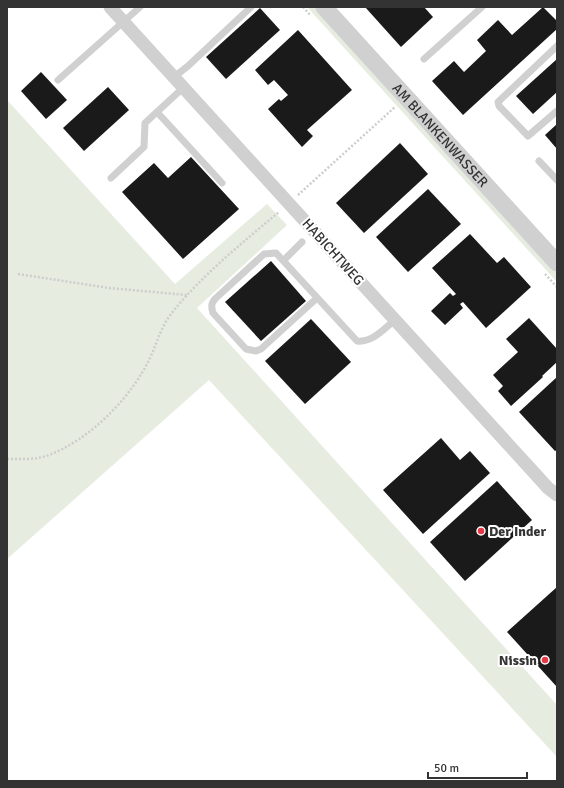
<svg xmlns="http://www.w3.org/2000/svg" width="564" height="788" font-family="Signika,sans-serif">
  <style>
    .green { fill: #e6ecdf }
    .building { fill: #1a1a1a }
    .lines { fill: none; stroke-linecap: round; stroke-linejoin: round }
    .path { stroke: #cdcdcd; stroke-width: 2.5; stroke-dasharray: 2 2; stroke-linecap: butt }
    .service { stroke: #d0d0d0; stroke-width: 7 }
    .minor { stroke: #d0d0d0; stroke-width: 13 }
    .tertiary { stroke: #d0d0d0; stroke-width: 17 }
    .poi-dot { fill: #e63946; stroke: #fff; stroke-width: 1.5 }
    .labels { text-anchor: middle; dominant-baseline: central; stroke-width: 4; stroke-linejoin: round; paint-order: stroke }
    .street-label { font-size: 14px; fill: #333; stroke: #fff }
    .poi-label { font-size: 14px; font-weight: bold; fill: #333; stroke: #fff; text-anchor: start }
  </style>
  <rect width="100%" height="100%" fill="#fff"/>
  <g class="green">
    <polygon points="307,7 315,7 557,273 557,282"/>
    <polygon points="7,100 175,284 267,204 287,225 197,308 557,705 557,757 209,380 7,559"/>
  </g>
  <g class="building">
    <polygon points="365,7 424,7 433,17 401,47"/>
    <polygon points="543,7 557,21 557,29 463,115 432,81 454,61 464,72 486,51 477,40 498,20 512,35"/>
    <polygon points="260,8 280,30 226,79 206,57"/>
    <polygon points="298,30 352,90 307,130 313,136 302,147 268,109 279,99 281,101 288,95 274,80 268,85 255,70"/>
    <polygon points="557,59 557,92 533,114 516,96"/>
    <polygon points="41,72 67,100 46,119 21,91"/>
    <polygon points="108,87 129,110 84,151 63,128"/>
    <polygon points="557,124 557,149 545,135"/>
    <polygon points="400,143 428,174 364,233 336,203"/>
    <polygon points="191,157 239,209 183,259 122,192 154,163 168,178"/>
    <polygon points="428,189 461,224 408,272 376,237"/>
    <polygon points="470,234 497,263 504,257 531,287 486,328 463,302 460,304 463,308 445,325 431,311 450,293 453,296 456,294 432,268"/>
    <polygon points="271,261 306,301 261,341 225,302"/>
    <polygon points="529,318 557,349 557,362 542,376 543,377 511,406 498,391 503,386 493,375 518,352 506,339"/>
    <polygon points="311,319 351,362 305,404 265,361"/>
    <polygon points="557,377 557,450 555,451 519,412"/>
    <polygon points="441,438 460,460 470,451 490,473 423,534 383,490"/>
    <polygon points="497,481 532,520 465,581 430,542"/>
    <polygon points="557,587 557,687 507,632"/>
  </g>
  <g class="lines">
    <g class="path">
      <polyline points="303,7 311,16"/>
      <polyline points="298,195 395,107"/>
      <polyline points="18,274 109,288 187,295"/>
      <polyline points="545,274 557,287"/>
      <path d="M 7,459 C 20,459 34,460 46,456 C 89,441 131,398 150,358 C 157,343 161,327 171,314 C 200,277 243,242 279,212"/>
    </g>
    <g class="service">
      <polyline points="557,46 498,102 499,106 528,136 557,111"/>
      <polyline points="424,59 482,7"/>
      <polyline points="174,77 188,66 251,7"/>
      <polyline points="58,80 140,7"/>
      <polyline points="157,112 222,183"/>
      <polyline points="539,161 557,180"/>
      <polyline points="111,178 144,147 145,123 184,87"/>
      <polyline points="284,260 302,242"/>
      <path d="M 317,298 L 261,349 L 256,351 L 246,349 L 213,313 C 211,306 211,303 216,298 L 264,254 L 276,253 L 357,341 C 372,343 384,329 395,320"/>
    </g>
    <polyline class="minor" points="110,7 548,488 557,495"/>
    <path class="tertiary" id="s1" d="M 324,7 L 557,263"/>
  </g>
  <g class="poi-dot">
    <circle cx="481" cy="531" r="4"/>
    <circle cx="545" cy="660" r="4"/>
  </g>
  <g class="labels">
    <g class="street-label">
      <text stroke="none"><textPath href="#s1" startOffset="173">AM BLANKENWASSER</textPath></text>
      <text transform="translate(333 252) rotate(48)">HABICHTWEG</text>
    </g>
    <g class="poi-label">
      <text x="489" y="531">Der Inder</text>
      <text x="537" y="660" text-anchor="end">Nissin</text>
    </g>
  </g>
  <rect width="564" height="788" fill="none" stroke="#333333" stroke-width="16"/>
  <path d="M428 772v6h99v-6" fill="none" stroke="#333333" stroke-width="2"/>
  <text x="434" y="772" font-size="12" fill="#333333" stroke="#ffffff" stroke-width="3" paint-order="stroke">50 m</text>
</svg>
